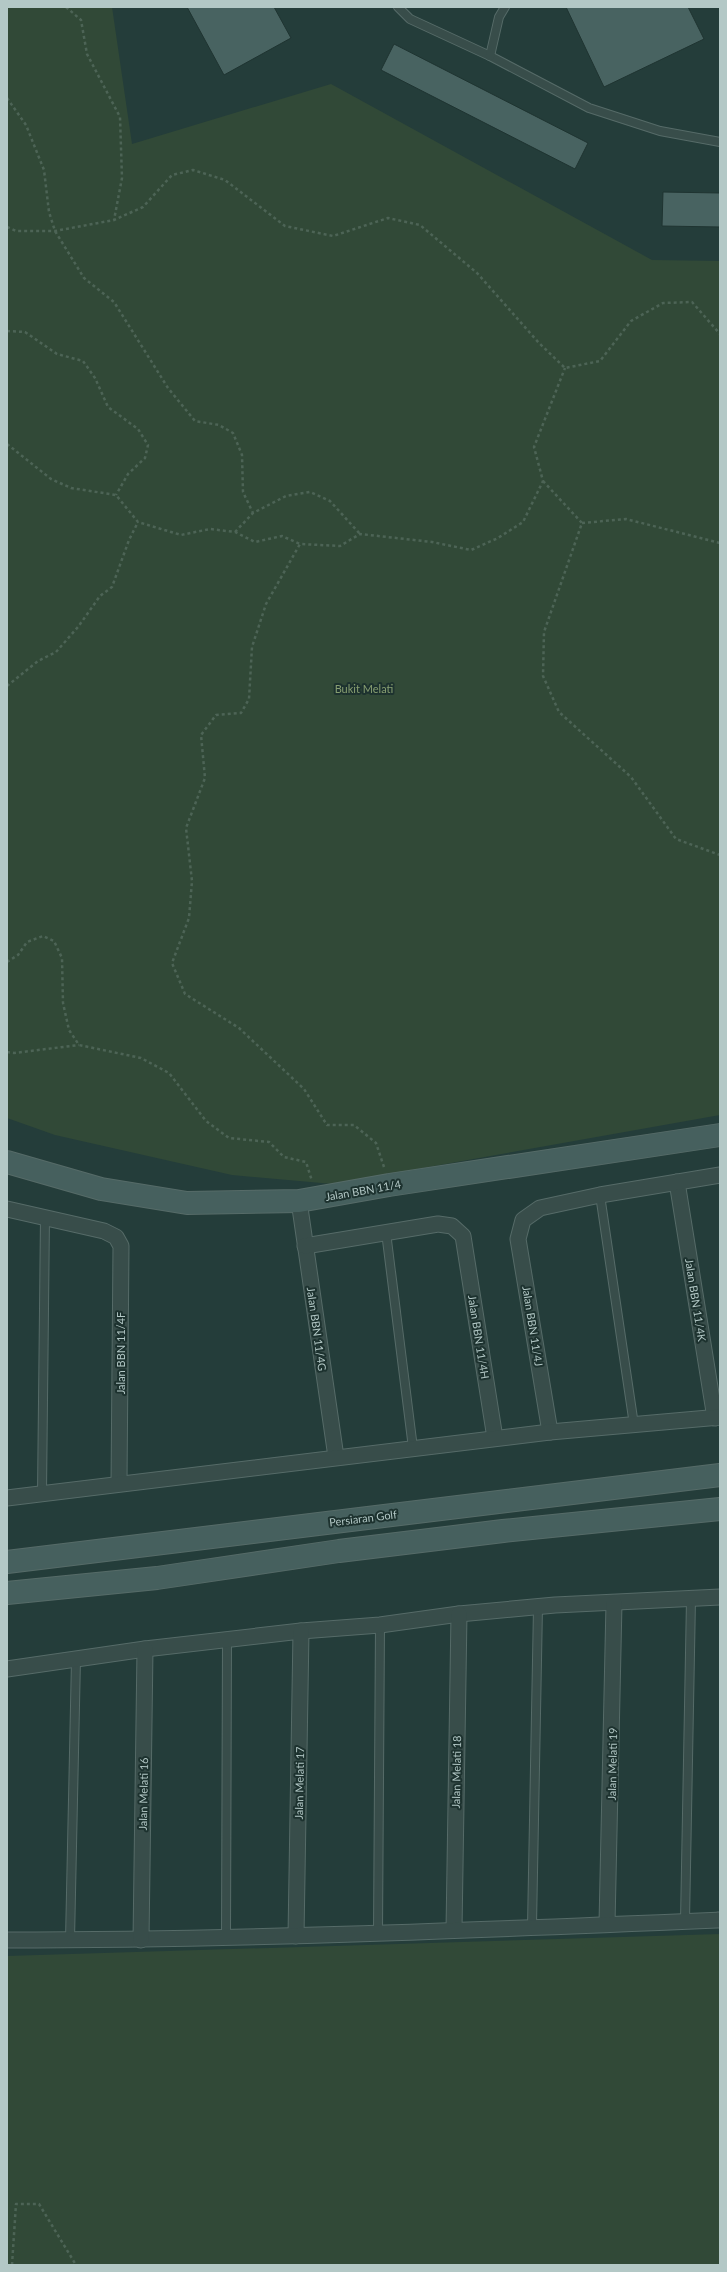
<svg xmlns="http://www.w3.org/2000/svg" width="727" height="2272" font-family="Lato,sans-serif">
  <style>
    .green { fill: #314937 }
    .building { fill: #486361; stroke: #1f3431 }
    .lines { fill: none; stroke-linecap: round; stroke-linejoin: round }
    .lane-casing { stroke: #566b68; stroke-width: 10 }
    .street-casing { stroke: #566b68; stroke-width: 17 }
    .secondary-casing { stroke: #566b68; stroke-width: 24 }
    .path { stroke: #4d6456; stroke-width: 2.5; stroke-dasharray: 3 3; stroke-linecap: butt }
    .lane { stroke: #384d4a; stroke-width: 8 }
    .street { stroke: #384d4a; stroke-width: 15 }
    .secondary { stroke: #46605e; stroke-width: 22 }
    .labels { text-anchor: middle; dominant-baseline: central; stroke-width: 4; stroke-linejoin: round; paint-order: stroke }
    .park-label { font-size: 11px; fill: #879e71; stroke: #1d322f }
    .street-label { font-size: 11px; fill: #b3c8c6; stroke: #1d322f }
  </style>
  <rect width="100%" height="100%" fill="#243d3a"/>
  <g class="green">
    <polygon points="7,7 112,7 132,144 331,84 652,260 720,261 720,1115 333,1184 232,1175 55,1135 7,1118"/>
    <polygon points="720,1934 720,2265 7,2265 7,1956"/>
  </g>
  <g class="building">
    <polygon points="187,7 274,7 291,38 224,75"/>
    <polygon points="566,7 688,7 704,39 604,87"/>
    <polygon points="394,44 588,143 575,169 381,70"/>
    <polygon points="663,192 720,193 720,227 662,226"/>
  </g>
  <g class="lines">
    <defs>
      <g id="lane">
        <polyline points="398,7 410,19 490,56 589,108 660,131 720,142"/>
        <polyline points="490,56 499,17 505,7"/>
        <polyline points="600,1195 634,1425"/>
        <polyline points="386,1232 413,1448"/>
        <polyline points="42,1493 45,1217"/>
        <polyline points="685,1921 691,1599"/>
        <polyline points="532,1926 538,1607"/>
        <polyline points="378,1933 380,1625"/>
        <polyline points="226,1938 227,1639"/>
        <polyline points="70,1940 76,1659"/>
      </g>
      <g id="street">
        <polyline points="677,1182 715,1418"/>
        <polyline points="299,1201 336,1457"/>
        <polyline points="7,1209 104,1231 116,1237 121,1246 119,1483"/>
        <polyline points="305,1246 438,1224 452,1226 463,1236 495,1438"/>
        <polyline points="550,1432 518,1239 523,1220 540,1208 600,1195 720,1175"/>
        <polyline points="7,1498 550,1432 720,1417"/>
        <polyline points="7,1669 145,1649 301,1631 380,1625 459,1614 555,1605 720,1597"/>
        <polyline points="607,1924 614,1603"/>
        <polyline points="454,1930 459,1614"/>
        <polyline points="296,1936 301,1631"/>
        <path d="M 7,1940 C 245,1940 482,1930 720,1920"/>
        <polyline points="141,1940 145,1649"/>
      </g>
      <g id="secondary">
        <polyline points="7,1162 101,1189 187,1203 299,1201 389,1185 720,1135"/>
        <polyline points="7,1562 720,1475"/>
        <polyline points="7,1593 157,1578 339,1551 503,1531 720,1509"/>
      </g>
    </defs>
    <use href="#lane" class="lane-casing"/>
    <use href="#street" class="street-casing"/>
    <use href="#secondary" class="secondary-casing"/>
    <g class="path">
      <polyline points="66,7 81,20 87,54 120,117 122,178 114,220"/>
      <polyline points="7,98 26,125 44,170 49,212 55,231 84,278 114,302 168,388 195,421 219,425 233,433 242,455 243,492 253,513"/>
      <polyline points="7,227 16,231 55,231 114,220 143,207 172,175 193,170 225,180 285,226 333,236 388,218 420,225 477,273 539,343 565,368 600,361 631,321 663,303 692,302 720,334"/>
      <polyline points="7,331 25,332 57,354 83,361 95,378 108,407 138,429 148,445 145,458 128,474 116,495"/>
      <polyline points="7,444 51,479 71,488 116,495 138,522 181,535 210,529 235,532 255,542 282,536 300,544"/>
      <polyline points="543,481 582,523 544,632 543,676 559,712 631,777 676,839 720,855"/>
      <polyline points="582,523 626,519 720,543"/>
      <polyline points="235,532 253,513 286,496 310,492 330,501 360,534"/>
      <polyline points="7,686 38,661 56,652 78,627 100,596 112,587 129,540 138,522"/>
      <polyline points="7,962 18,955 27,942 43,936 54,941 62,958 63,1003 69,1030 79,1045 141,1058 169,1073 206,1121 229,1138 269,1142 284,1157 306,1162 312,1181"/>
      <polyline points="7,1052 14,1053 79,1045"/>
      <polyline points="384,1167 376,1143 354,1125 327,1125 304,1089 239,1028 185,994 172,963 189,918 192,881 186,828 205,778 201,735 216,715 241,713 249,699 252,647 266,604 300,544 340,546 360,534 432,542 471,550 498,538 523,522 543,481 534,447 565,368"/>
      <polyline points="12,2265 16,2204 39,2204 76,2265"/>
    </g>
    <use href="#lane" class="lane"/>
    <use href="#street" class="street"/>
    <use href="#secondary" class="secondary"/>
  </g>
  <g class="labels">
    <g class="park-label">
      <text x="364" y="688">Bukit Melati</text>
    </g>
    <g class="street-label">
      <text transform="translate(363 1190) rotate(-10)">Jalan BBN 11/4</text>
      <text transform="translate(696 1300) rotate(81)">Jalan BBN 11/4K</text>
      <text transform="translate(533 1326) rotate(81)">Jalan BBN 11/4J</text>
      <text transform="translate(317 1329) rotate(82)">Jalan BBN 11/4G</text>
      <text transform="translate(479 1337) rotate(81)">Jalan BBN 11/4H</text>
      <text transform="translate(120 1353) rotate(-90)">Jalan BBN 11/4F</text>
      <text transform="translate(363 1518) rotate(-7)">Persiaran Golf</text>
      <text transform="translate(612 1764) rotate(-89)">Jalan Melati 19</text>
      <text transform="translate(456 1772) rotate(-89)">Jalan Melati 18</text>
      <text transform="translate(299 1783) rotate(-89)">Jalan Melati 17</text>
      <text transform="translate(143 1794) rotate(-89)">Jalan Melati 16</text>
    </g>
  </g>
  <rect width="727" height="2272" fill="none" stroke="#b3c8c6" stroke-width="16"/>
</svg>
